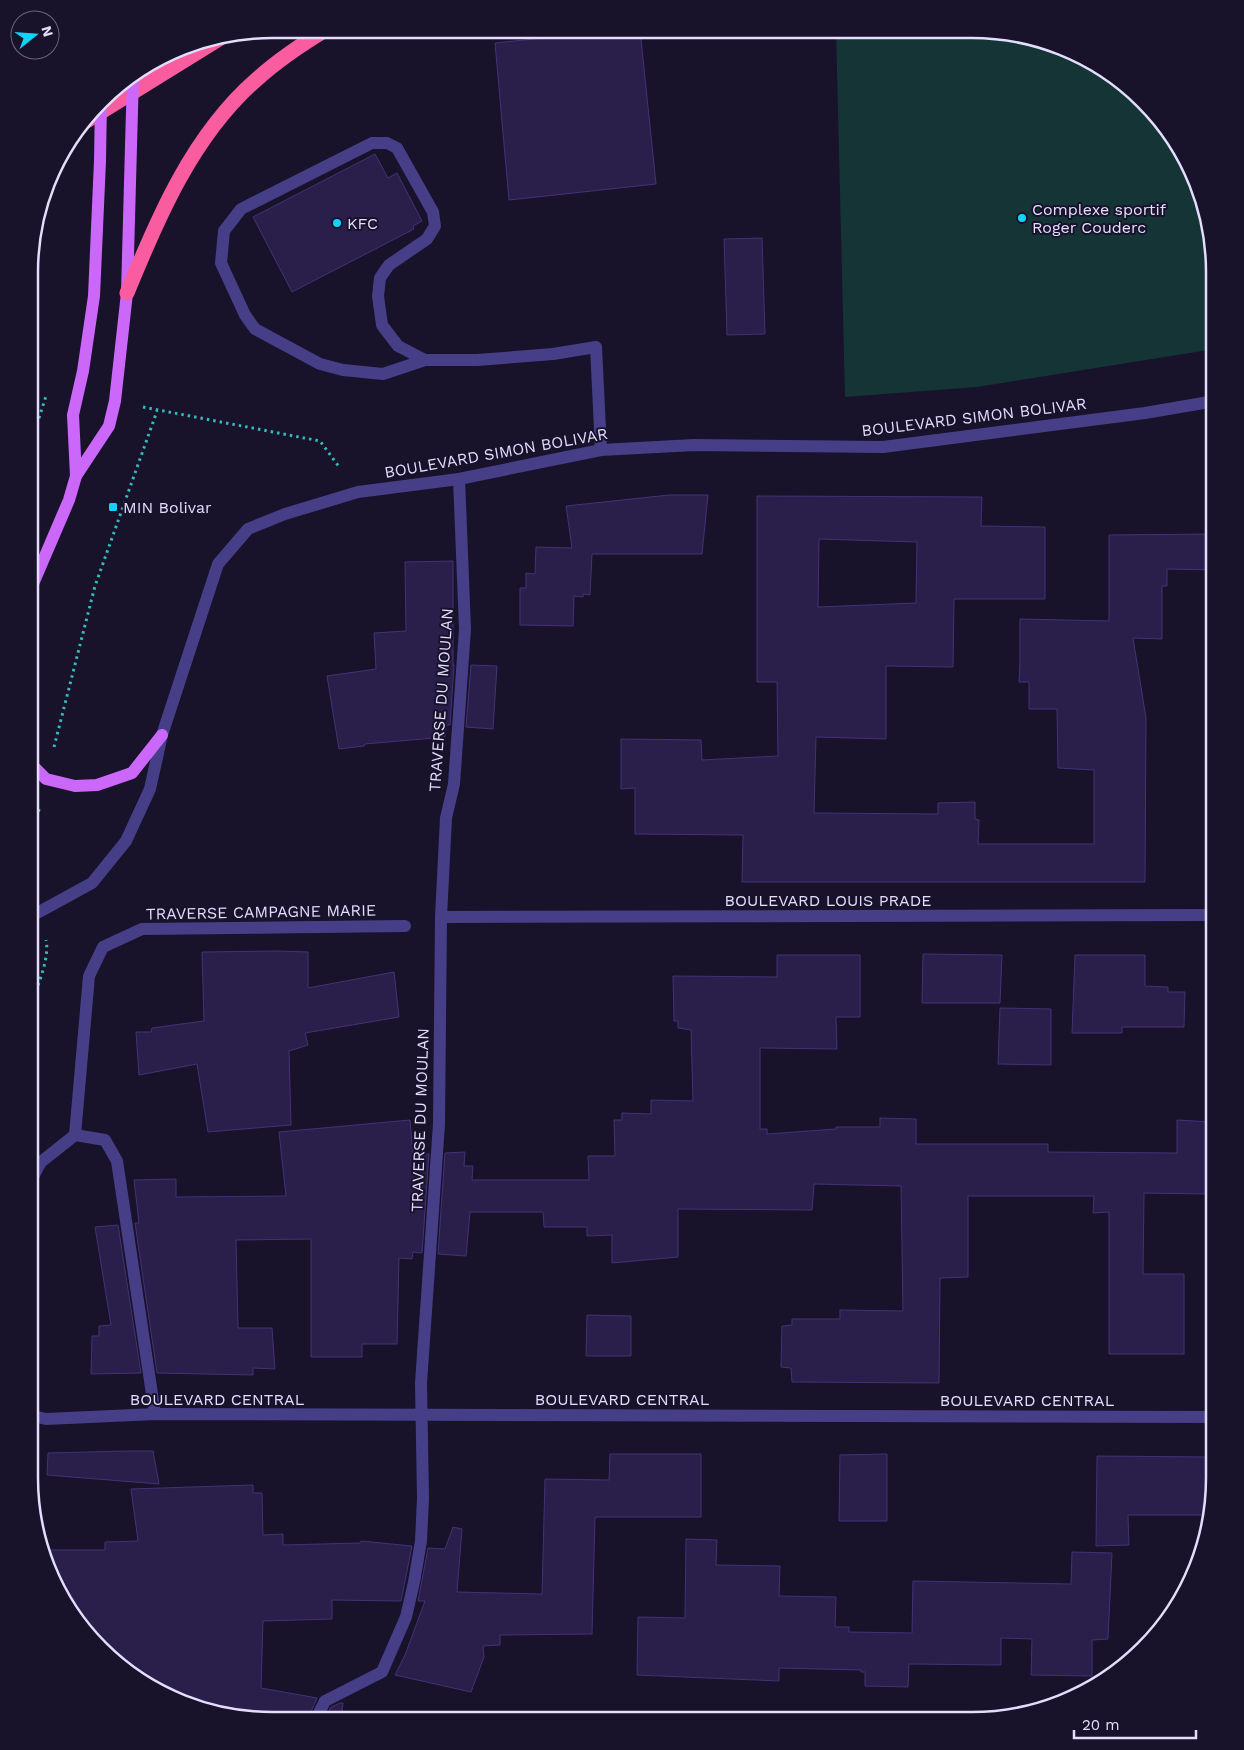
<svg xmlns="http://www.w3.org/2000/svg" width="1244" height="1750" font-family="'Work Sans',sans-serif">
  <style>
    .green { fill: #153435 }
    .building { fill: #2a1f4b; stroke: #433276; fill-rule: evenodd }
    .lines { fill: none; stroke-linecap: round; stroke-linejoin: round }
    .path { stroke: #35bab9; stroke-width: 3; stroke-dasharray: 2.5 4; stroke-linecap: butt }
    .lane { stroke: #463f88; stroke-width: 12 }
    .street { stroke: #463f88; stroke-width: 12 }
    .primary { stroke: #cb68fa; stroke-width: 12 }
    .highway { stroke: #f95d9f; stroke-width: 15 }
    .primary-bridge { stroke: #cb68fa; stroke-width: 12 }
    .poi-dot { fill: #11d3f7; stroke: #18122b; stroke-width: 2 }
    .labels { text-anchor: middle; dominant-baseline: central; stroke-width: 4; stroke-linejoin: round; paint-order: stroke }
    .poi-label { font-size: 16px; fill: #e3ddfe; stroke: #18122b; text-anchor: start }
    .street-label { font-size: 16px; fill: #e3ddfe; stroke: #18122b }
    .rim { fill: none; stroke: #e3ddfe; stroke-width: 2.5 }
  </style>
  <rect width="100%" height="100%" fill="#18122b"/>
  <polygon class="green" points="836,30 1005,31 1065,47 1120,79 1155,112 1190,164 1215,271 1215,349 977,387 845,397"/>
  <g class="building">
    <polygon points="622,30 640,30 656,184 509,200 495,43"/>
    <polygon points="375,154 388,178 397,173 422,221 413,226 414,229 292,292 253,217"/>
    <polygon points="762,238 765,334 727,335 724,239"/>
    <polygon points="669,495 708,495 702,554 592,554 590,595 583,594 583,597 574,596 573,626 520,625 520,588 526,588 526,573 535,574 536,547 572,548 566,506"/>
    <path d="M 757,496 L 982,497 L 981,526 L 1045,527 L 1045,599 L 954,599 L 953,667 L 886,666 L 886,739 L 816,737 L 814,813 L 938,814 L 938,803 L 975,802 L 975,819 L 979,820 L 978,844 L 1094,844 L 1094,770 L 1058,768 L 1057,709 L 1029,709 L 1029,682 L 1019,682 L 1020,662 L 1020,619 L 1109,621 L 1109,535 L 1215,534 L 1215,570 L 1167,569 L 1167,586 L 1162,586 L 1162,639 L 1133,638 L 1146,718 L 1145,882 L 742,882 L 743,835 L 635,834 L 635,788 L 621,789 L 621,739 L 701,740 L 702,760 L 778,756 L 777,682 L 757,682 ZM 819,539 L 917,542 L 916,603 L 818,607 Z"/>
    <polygon points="453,561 453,665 454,665 450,725 446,725 445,737 365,744 364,746 339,749 327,676 376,669 374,633 406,631 405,562"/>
    <polygon points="471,665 497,666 493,729 466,727"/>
    <polygon points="278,951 308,952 308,988 394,972 399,1017 305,1033 308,1045 289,1051 291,1125 208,1132 197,1064 139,1075 136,1032 151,1032 152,1028 204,1021 202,952"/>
    <polygon points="923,954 1002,955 1000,1003 922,1003"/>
    <polygon points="777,955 860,955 860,1017 836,1017 837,1049 760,1048 760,1129 767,1129 767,1134 836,1129 836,1127 880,1127 880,1118 916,1119 916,1144 1048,1144 1048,1152 1177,1153 1177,1120 1213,1122 1212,1144 1215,1144 1215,1182 1210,1182 1210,1194 1144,1193 1143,1274 1184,1274 1184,1354 1109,1354 1109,1212 1093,1213 1094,1196 968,1196 968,1277 940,1278 939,1383 792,1382 791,1368 781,1367 782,1326 792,1325 792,1319 840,1319 840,1310 903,1311 901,1186 814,1184 812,1210 678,1209 678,1257 612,1263 612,1235 587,1236 587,1227 544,1227 543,1212 470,1212 466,1256 438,1254 445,1153 465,1152 464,1166 473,1166 472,1180 589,1180 588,1156 615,1156 614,1120 622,1120 622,1113 651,1114 651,1100 693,1101 691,1030 678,1028 678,1021 674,1021 673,976 777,977"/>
    <polygon points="1075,955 1145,955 1145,986 1168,987 1168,992 1185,992 1184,1027 1122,1027 1122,1033 1072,1033"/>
    <polygon points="1000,1008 1051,1009 1051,1065 998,1064"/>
    <polygon points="410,1120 413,1155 429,1154 422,1253 413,1252 412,1259 399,1258 397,1344 362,1344 362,1357 311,1357 311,1239 236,1240 238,1328 272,1328 275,1369 253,1368 253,1375 157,1373 135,1223 139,1223 134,1180 176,1179 176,1197 286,1196 279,1132"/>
    <polygon points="118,1225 141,1373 91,1374 92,1336 99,1336 99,1326 111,1325 95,1227"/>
    <polygon points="587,1315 631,1316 631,1356 586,1356"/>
    <polygon points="126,1451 153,1451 159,1484 47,1475 48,1453"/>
    <polygon points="610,1454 701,1454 701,1517 595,1517 592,1634 500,1635 500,1645 483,1646 484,1657 471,1692 395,1675 405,1655 425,1601 418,1601 428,1548 445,1549 453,1527 462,1529 457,1592 542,1594 545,1479 609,1480"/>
    <polygon points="887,1454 887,1521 839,1521 840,1455"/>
    <polygon points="1097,1456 1207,1457 1207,1515 1128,1515 1129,1545 1096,1546"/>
    <polygon points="253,1485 253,1493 262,1493 263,1535 283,1534 283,1545 360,1543 361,1541 412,1546 401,1601 332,1600 332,1619 263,1621 261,1688 317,1698 308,1719 240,1719 193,1708 136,1680 89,1638 54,1586 45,1550 105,1550 105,1542 138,1541 131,1489"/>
    <polygon points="686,1539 717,1540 716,1565 780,1566 779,1596 836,1597 835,1627 849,1627 849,1632 912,1633 913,1581 1071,1584 1072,1552 1112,1553 1108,1639 1092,1640 1092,1676 1031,1675 1032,1639 1001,1638 1001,1665 909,1664 908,1687 865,1686 865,1672 861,1672 861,1670 779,1668 779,1681 637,1675 638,1617 685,1618"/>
    <polygon points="340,1703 343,1703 341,1719 325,1719 331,1707"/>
  </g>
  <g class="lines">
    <g class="path">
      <polyline points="143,407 320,441 340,468"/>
      <polyline points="31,443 46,396"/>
      <polyline points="54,747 95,586 157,411"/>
      <polyline points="30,843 40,806"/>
      <path d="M 30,1003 C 38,988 50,956 46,940"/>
    </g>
    <polyline class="lane" points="425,360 398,346 382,325 378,296 380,278 389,265 427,239 435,226 433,212 397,148 387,143 372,143 241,209 224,231 221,263 245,315 255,329 320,364 343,370 383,374 425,360 477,360 553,354 596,347 601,450"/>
    <g class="street">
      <polyline points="30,915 39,912 92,883 126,841 150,789 162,735 218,564 248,529 285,514 358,492 459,479 601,450 694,445 883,447 1145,413 1215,401"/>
      <polyline points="441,917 1215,915"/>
      <polyline points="75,1135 89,976 103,947 142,929 405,926"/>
      <polyline points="29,1184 41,1162 75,1135 105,1140 117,1161 155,1414"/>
      <polyline points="29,1415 46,1419 155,1414 1215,1417"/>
      <polyline points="316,1719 325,1701 382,1672 406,1617 414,1582 421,1541 423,1498 421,1383 439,1124 441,917 446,818 454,784 465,629 459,479"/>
    </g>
    <g class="primary">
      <polyline points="76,476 73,415 83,371 94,296 100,161"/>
      <polyline points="30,591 69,500 76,476 109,426 115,401 127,293 131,146"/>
      <polyline points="30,763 46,779 75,786 97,785 132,773 162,735"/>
    </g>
    <g class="highway">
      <polyline points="83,123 222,37"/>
      <path d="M 127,293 C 158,217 193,135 256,80 C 278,60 302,44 327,29"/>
    </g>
    <g class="primary-bridge">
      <polyline points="131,146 133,76"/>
      <polyline points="100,161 101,101"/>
    </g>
  </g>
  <g class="poi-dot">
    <circle cx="1022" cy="218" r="5"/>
    <circle cx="337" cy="223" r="5"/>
    <rect x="108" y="502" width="10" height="10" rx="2.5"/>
  </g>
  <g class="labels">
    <g class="poi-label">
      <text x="1032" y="209">Complexe sportif<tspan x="1032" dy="18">Roger Couderc</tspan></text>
      <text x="347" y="223">KFC</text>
      <text x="123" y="507">MIN Bolivar</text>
    </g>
    <g class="street-label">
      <text transform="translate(974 417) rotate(-7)">BOULEVARD SIMON BOLIVAR</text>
      <text transform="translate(496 453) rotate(-10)">BOULEVARD SIMON BOLIVAR</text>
      <text transform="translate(441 700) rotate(-86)">TRAVERSE DU MOULAN</text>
      <text x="828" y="900">BOULEVARD LOUIS PRADE</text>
      <text transform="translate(261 912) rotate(-1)">TRAVERSE CAMPAGNE MARIE</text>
      <text transform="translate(420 1120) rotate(-88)">TRAVERSE DU MOULAN</text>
      <text x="217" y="1399">BOULEVARD CENTRAL</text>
      <text x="622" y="1399">BOULEVARD CENTRAL</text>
      <text x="1027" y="1400">BOULEVARD CENTRAL</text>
    </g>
  </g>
  <path d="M0 0H1244V1750H0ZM272 38H972A234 234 0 0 1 1206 272V1478A234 234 0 0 1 972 1712H272A234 234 0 0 1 38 1478V272A234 234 0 0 1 272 38Z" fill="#18122b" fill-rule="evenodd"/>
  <path class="rim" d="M272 38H972A234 234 0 0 1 1206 272V1478A234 234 0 0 1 972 1712H272A234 234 0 0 1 38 1478V272A234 234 0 0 1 272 38Z"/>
  <g transform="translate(35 35) rotate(73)"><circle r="24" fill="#18122b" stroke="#69637f"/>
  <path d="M0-4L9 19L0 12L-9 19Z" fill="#11d3f7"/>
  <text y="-8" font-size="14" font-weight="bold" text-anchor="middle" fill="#e3ddfe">N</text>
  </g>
  <path d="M1074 1730v8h122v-8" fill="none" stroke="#e3ddfe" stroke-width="2.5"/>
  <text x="1082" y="1730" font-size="15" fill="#e3ddfe" stroke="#18122b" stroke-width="4" paint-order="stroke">20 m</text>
</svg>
